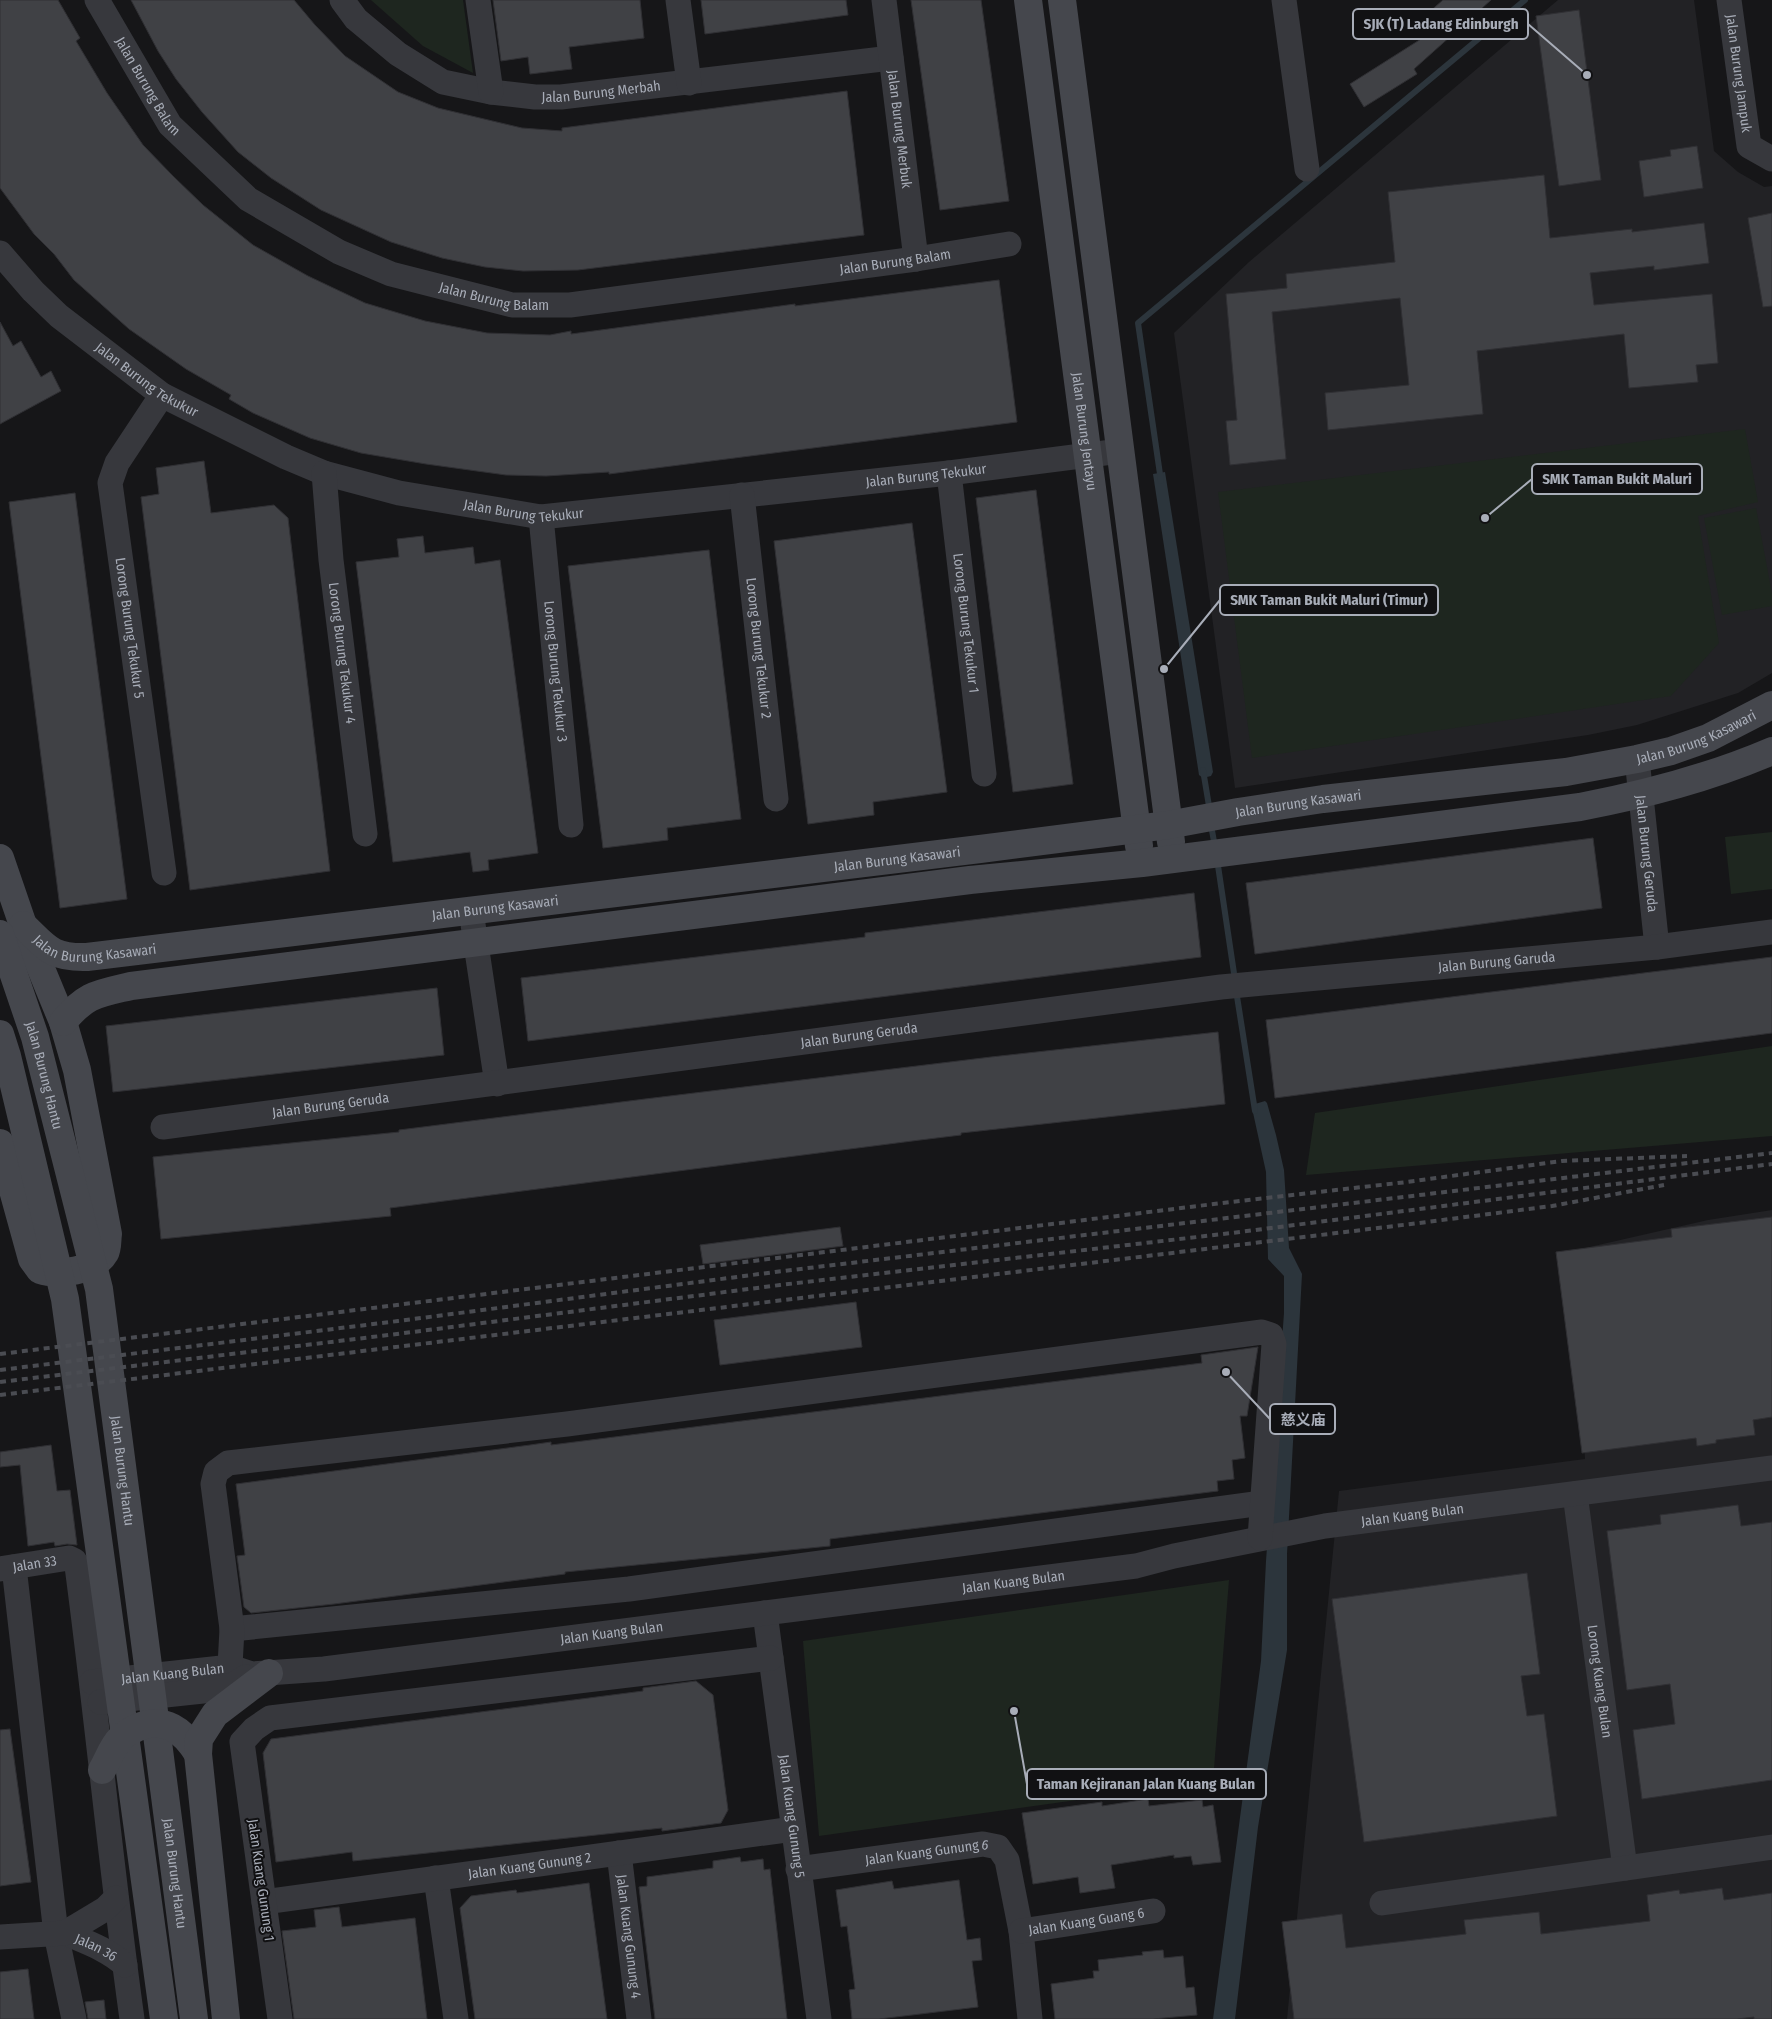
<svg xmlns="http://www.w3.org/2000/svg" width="1772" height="2019" font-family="'Fira Sans Condensed','Noto Sans SC',sans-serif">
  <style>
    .built { fill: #222225 }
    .green { fill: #1e261f }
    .water { fill: #2c353c }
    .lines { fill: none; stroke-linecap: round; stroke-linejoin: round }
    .stream { stroke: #2c353c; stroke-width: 6 }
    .building { fill: #404145; stroke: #303034 }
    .street { stroke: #37383d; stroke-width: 25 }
    .secondary { stroke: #45474d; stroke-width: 28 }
    .rail { stroke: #4a4c52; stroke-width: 4; stroke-dasharray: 6 5; stroke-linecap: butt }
    .labels { text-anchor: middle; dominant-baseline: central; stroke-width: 4; stroke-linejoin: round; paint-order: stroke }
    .street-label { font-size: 14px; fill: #a8adb8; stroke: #111113 }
    .leader { fill: none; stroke: #a8adb8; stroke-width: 2 }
    .callout-dot { fill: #a8adb8; stroke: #111113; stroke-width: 2 }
    .callout { fill: #111113; stroke: #a8adb8; stroke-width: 2 }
    .callout-label { font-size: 15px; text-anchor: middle; font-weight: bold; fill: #a8adb8 }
  </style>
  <rect width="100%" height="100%" fill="#161618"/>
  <g class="built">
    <polygon points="1558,0 1694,0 1714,151 1738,172 1764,187 1772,186 1772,673 1738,693 1637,725 1588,735 1235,788 1174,333 1249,262"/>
    <polygon points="1772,1210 1772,2019 1287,2019 1339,1491 1585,1459 1572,1251 1708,1220"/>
  </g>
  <g class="green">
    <polygon points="371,0 463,0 473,73 423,46"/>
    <polygon points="1745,429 1758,502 1698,516 1719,643 1671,696 1252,758 1218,492"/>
    <polygon points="1756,508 1772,594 1772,606 1722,615 1704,518"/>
    <polygon points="1772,832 1772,889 1731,894 1725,837"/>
    <polygon points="1772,1046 1772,1136 1306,1175 1315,1113"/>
    <polygon points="1229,1580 1213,1781 819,1836 803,1641"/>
  </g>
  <g class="water">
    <polygon points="1165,472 1213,772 1211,776 1203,778 1199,775 1153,474"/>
    <polygon points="1265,1101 1267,1103 1276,1135 1284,1170 1289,1248 1302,1274 1287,1554 1287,1650 1258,1827 1235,2019 1213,2019 1261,1661 1266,1561 1284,1313 1284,1276 1268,1259 1266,1172 1252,1108 1255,1104"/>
  </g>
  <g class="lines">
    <g class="stream">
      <polyline points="1161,481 1138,323 1525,0"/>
      <polyline points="1203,770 1210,812"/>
      <polyline points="1211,825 1215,847"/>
      <polyline points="1217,859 1235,980"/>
      <polyline points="1236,990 1255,1111"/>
    </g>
  </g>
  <g class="building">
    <polygon points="0,0 58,0 80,38 76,41 107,93 143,145 173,176 203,205 253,245 308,276 365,303 425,321 487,333 550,335 571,331 571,334 795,304 795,306 999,280 1017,422 609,474 609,472 546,476 506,475 426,464 361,453 310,438 253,413 229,399 231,395 186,369 129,329 74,280 54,254 34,234 0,188"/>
    <polygon points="131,0 294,0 315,25 345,56 398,92 438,108 522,128 562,131 562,128 847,91 864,235 578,270 523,271 485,267 442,258 391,242 321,210 271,178 238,152 202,112 176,79 158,51"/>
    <polygon points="493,0 640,0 644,38 569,47 572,69 530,74 528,57 501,61"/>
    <polygon points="701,0 846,0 848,15 705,34"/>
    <polygon points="911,0 981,0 1009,201 940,210"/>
    <polygon points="1443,0 1491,0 1414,69 1417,74 1364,107 1350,84 1421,39 1411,28"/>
    <polygon points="1579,10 1601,180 1559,186 1536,16"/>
    <polygon points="1697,146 1703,188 1644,197 1639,161 1671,156 1670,150"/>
    <polygon points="1544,175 1550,238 1632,229 1632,232 1704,223 1709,263 1654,270 1654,266 1590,273 1594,305 1712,294 1718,363 1696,365 1698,382 1629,388 1624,334 1477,351 1483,414 1328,430 1325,393 1409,385 1400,298 1272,312 1286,459 1230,465 1226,421 1237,420 1226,294 1287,288 1286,274 1395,262 1388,192"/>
    <polygon points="1772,213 1772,306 1763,307 1748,218"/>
    <polygon points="0,322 13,346 21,341 41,377 51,371 61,391 0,424"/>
    <polygon points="204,461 211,513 274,505 288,518 330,871 190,890 141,497 159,494 156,468"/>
    <polygon points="1036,490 1073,784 1013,792 976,498"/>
    <polygon points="75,493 127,899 60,908 9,502"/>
    <polygon points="912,523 947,792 873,802 874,815 808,824 774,541"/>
    <polygon points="423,536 425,553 473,547 475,564 500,560 538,853 488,860 489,870 473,872 470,852 393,862 356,562 399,557 397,539"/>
    <polygon points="709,550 741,819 667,828 668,840 603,848 568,566"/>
    <polygon points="1593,838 1602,908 1255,954 1246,883"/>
    <polygon points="1194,893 1201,957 528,1041 521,978 865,937 865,933"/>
    <polygon points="1772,957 1772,1033 1275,1098 1266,1020"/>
    <polygon points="437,988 444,1055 113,1092 106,1026"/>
    <polygon points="1218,1032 1225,1104 961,1133 961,1135 920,1140 390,1208 391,1216 161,1239 153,1157 399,1132 399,1130 645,1099 991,1057"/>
    <polygon points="1772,1217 1772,1417 1753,1420 1755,1435 1716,1440 1716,1443 1697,1446 1696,1438 1582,1453 1556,1252 1672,1237 1671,1229"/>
    <polygon points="840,1227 843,1246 703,1264 700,1245"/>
    <polygon points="856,1302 862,1347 720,1365 714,1320"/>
    <polygon points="1258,1347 1247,1416 1240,1416 1245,1458 1232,1460 1234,1479 1217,1481 1218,1491 830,1539 830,1546 565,1572 565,1574 334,1604 251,1613 244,1607 237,1556 245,1555 236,1484 530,1445 551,1442 551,1445 1202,1363 1201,1355"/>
    <polygon points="51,1445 57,1491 70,1490 77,1545 67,1544 55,1546 54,1542 28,1546 20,1465 0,1467 0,1452"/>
    <polygon points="1738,1505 1741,1526 1772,1522 1772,1780 1642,1799 1633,1730 1675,1724 1670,1684 1627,1690 1607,1531 1661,1524 1660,1515"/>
    <polygon points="1527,1573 1540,1674 1521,1676 1527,1716 1544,1714 1557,1816 1364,1842 1332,1599"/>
    <polygon points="696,1681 713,1695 728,1810 721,1823 662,1831 662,1828 353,1861 352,1852 276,1862 263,1753 271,1739 643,1691 643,1688"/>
    <polygon points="10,1729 31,1882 0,1886 0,1730"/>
    <polygon points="1148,1799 1149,1806 1202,1800 1203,1807 1213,1805 1221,1862 1193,1865 1191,1856 1174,1858 1174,1855 1111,1865 1115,1888 1080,1893 1078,1877 1033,1884 1022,1813 1102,1802 1102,1806"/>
    <polygon points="740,1857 741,1862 763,1859 764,1870 770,1869 787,2019 655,2019 639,1887 647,1886 647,1877 713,1868 713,1861"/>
    <polygon points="959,1880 967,1940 980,1938 982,1960 972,1961 978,2007 879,2019 852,2019 849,1990 855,1989 847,1926 841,1927 836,1890 892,1881 894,1889"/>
    <polygon points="589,1883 607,2019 475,2019 460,1908 471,1896 516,1890 517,1893"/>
    <polygon points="1722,1888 1724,1900 1772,1893 1772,2019 1754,2019 1754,2017 1737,2019 1294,2019 1282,1922 1342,1914 1346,1948 1466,1934 1464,1920 1539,1912 1541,1934 1650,1921 1647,1895 1679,1890 1680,1894"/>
    <polygon points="339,1907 342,1927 415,1918 427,2019 294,2019 282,1931 316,1927 314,1910"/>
    <polygon points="1163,1950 1164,1958 1183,1956 1186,1988 1194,1987 1197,2015 1153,2019 1055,2019 1051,1984 1094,1978 1093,1971 1099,1971 1098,1960 1143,1955 1142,1952"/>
    <polygon points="28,1969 34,2019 0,2019 0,1972"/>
    <polygon points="104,2000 106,2019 88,2019 85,2002"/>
  </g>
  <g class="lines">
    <g class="street">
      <path id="s1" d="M 97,0 L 170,125 L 248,199 L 339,252 L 391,274 L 512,305 L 570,305 L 916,259 L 1009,244"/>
      <path id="s2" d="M 342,0 L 356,19 L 398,54 L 443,82 L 491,92 L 535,97 L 561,97 L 891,58"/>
      <polyline points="478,0 491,92"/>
      <polyline points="678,0 689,83"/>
      <path id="s3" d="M 884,0 L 916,259"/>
      <polyline points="1284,0 1307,169"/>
      <path id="s4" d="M 1729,0 L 1749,146 L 1772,159"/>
      <path id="s5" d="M 0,253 L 33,291 L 59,316 L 162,395 L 286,457 L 324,473 L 399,493 L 541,517 L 949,473 L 1120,451"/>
      <path id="s6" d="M 162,395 L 117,463 L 110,483 L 164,873"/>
      <path id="s7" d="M 324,473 L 331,560 L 365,834"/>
      <path id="s8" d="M 949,473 L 984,774"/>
      <path id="s9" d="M 742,495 L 776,799"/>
      <path id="s10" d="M 541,517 L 571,825"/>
      <path id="s11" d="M 1637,759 L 1657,947"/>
      <polyline points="471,911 497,1084"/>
      <path id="s12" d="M 163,1127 L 1221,987 L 1657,947 L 1772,932"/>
      <path id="s13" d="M 1575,1494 L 1625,1868"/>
      <polyline points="14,1567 56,1934 74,2019"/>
      <path id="s14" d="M 0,1569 L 69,1558 L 75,1561 L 77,1566 C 97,1717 111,1868 132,2019"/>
      <path id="s15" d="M 765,1613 L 819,2019"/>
      <polyline points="232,1629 629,1589 1262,1503"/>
      <path id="s16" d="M 92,1682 L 231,1667 L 252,1674 L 324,1669 L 1136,1566 L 1174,1556 L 1325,1526 L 1772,1468"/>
      <polyline points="233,1682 230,1666 232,1629 213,1484 216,1472 228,1463 567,1424 1262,1332 1271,1335 1274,1344 1260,1538"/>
      <polyline points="100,1702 203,1691 233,1685 246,1677"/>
      <path id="s17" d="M 619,1853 L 639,2019"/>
      <path id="s18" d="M 798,1869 L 983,1844 L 998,1847 L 1007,1860 L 1021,1931 L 1030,2019"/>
      <polyline points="436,1878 456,2019"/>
      <path id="s19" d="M 264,1902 L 793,1829"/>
      <polyline points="1382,1903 1772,1847"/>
      <path id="s20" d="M 1021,1931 L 1153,1911"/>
      <path id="s21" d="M 65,1933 C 86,1942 107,1949 125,1965"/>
      <polyline points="0,1937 65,1933 105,1909 116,1898"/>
      <polyline points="280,2019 242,1742 254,1729 270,1718 771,1658"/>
    </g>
    <g class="secondary">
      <path id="s22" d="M 1028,0 L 1139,846"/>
      <polyline points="1062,0 1171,842"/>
      <path d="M 0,858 L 23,925 L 63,1022 L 77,1070 L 108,1234 C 107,1239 108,1248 105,1253 C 95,1271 58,1276 40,1270 L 32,1259 L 0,1143"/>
      <path id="s23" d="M 23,925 C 47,948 51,958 87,957 L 980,849 L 1168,825 L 1238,812 L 1323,799 L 1566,772 L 1637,759 L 1671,751 L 1708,738 L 1772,705"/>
      <path id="s24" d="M 0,934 L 35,1037 L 99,1289 L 194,2019"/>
      <path d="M 63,1022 C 86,994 97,994 131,986 L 970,880 L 1142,863 L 1580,807 C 1647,794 1709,778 1772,751"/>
      <polyline points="0,1034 7,1056 65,1299 164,2019"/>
      <path d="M 102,1770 C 108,1760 112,1747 120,1739 C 123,1734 131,1731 136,1728 C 164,1715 184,1731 198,1754"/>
      <polyline points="226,2019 198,1754 199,1739 215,1714 269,1673"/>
    </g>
    <g class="rail">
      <polyline points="0,1354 1222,1203 1407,1182 1562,1161 1687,1156"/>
      <polyline points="0,1370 398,1321 775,1272 1772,1153"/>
      <polyline points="0,1382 397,1334 780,1285 1232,1233 1772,1164"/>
      <polyline points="0,1395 1411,1224 1552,1206 1664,1185"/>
    </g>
  </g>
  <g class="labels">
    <g class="street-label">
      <text stroke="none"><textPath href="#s4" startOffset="74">Jalan Burung Jampuk</textPath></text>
      <text stroke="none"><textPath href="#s1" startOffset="100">Jalan Burung Balam</textPath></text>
      <text stroke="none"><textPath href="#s2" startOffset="291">Jalan Burung Merbah</textPath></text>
      <text stroke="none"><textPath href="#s3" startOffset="130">Jalan Burung Merbuk</textPath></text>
      <text stroke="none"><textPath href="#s1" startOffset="925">Jalan Burung Balam</textPath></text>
      <text stroke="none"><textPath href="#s1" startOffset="520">Jalan Burung Balam</textPath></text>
      <text stroke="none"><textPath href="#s5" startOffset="195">Jalan Burung Tekukur</textPath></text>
      <text stroke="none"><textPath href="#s22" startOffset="435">Jalan Burung Jentayu</textPath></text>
      <text stroke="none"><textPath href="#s5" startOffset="1005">Jalan Burung Tekukur</textPath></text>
      <text stroke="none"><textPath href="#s5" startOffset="600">Jalan Burung Tekukur</textPath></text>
      <text stroke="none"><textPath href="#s8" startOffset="151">Lorong Burung Tekukur 1</textPath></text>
      <text stroke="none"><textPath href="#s6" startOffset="249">Lorong Burung Tekukur 5</textPath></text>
      <text stroke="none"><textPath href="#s9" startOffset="154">Lorong Burung Tekukur 2</textPath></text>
      <text stroke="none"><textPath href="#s7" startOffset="181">Lorong Burung Tekukur 4</textPath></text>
      <text stroke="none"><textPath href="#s10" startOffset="155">Lorong Burung Tekukur 3</textPath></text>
      <text stroke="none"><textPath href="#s23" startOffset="1701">Jalan Burung Kasawari</textPath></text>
      <text stroke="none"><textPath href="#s23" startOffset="1296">Jalan Burung Kasawari</textPath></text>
      <text stroke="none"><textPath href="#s11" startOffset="95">Jalan Burung Geruda</textPath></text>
      <text stroke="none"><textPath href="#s23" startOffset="891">Jalan Burung Kasawari</textPath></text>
      <text stroke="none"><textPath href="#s23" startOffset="486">Jalan Burung Kasawari</textPath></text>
      <text stroke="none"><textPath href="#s23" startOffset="81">Jalan Burung Kasawari</textPath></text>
      <text stroke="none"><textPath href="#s12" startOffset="1344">Jalan Burung Garuda</textPath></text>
      <text stroke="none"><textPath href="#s12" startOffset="702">Jalan Burung Geruda</textPath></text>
      <text stroke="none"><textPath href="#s24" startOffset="148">Jalan Burung Hantu</textPath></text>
      <text stroke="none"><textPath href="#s12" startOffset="169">Jalan Burung Geruda</textPath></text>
      <text stroke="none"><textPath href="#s24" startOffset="552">Jalan Burung Hantu</textPath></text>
      <text stroke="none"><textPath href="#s16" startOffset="1334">Jalan Kuang Bulan</textPath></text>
      <text stroke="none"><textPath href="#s14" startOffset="35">Jalan 33</textPath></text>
      <text stroke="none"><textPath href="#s16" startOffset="929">Jalan Kuang Bulan</textPath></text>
      <text stroke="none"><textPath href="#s16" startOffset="524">Jalan Kuang Bulan</textPath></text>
      <text stroke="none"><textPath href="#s16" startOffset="81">Jalan Kuang Bulan</textPath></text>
      <text stroke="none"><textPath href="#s13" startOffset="189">Lorong Kuang Bulan</textPath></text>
      <text stroke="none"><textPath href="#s15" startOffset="205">Jalan Kuang Gunung 5</textPath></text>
      <text stroke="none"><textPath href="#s18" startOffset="130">Jalan Kuang Gunung 6</textPath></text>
      <text stroke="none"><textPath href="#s19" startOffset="268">Jalan Kuang Gunung 2</textPath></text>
      <text stroke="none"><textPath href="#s24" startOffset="958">Jalan Burung Hantu</textPath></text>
      <text transform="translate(261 1880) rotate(82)">Jalan Kuang Gunung 1</text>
      <text stroke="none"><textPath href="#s20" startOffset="66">Jalan Kuang Guang 6</textPath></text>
      <text stroke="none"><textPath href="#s17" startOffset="84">Jalan Kuang Gunung 4</textPath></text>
      <text stroke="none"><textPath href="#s21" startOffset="34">Jalan 36</textPath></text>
    </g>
  </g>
  <path class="leader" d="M1587 75L1528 24M1485 518L1532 479M1164 669L1220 600M1226 1372L1270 1419M1014 1711L1027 1784"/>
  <g class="callout-dot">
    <circle cx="1587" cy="75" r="5"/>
    <circle cx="1485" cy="518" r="5"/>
    <circle cx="1164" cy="669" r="5"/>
    <circle cx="1226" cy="1372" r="5"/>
    <circle cx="1014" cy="1711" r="5"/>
  </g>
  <g class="callout">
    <rect x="1353" y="9" width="175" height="30" rx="5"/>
    <rect x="1532" y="464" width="170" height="30" rx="5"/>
    <rect x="1220" y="585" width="218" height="30" rx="5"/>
    <rect x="1270" y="1404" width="65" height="30" rx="5"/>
    <rect x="1027" y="1769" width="239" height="30" rx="5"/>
  </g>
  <g class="callout-label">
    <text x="1441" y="29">SJK (T) Ladang Edinburgh</text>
    <text x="1617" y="484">SMK Taman Bukit Maluri</text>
    <text x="1329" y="605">SMK Taman Bukit Maluri (Timur)</text>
    <text x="1303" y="1425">慈义庙</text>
    <text x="1146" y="1789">Taman Kejiranan Jalan Kuang Bulan</text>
  </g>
</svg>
